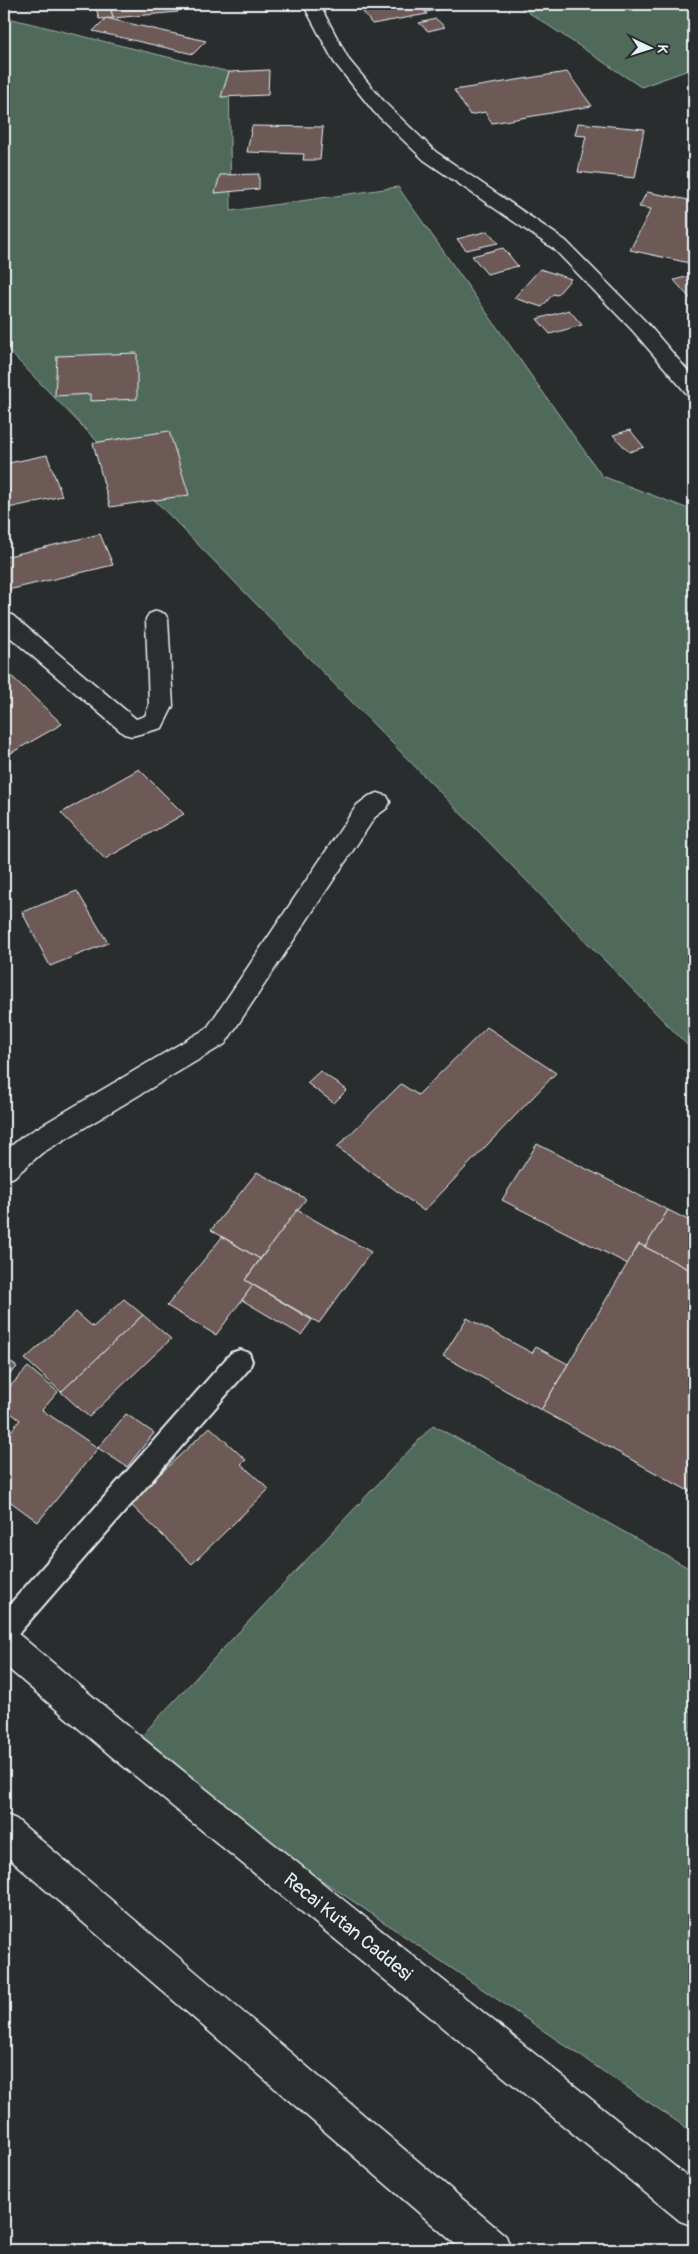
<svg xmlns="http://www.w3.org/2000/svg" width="698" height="2254" font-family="Pangolin,sans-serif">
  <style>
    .green { fill: #4f6b5a; stroke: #9caea9 }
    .building { fill: #6d5a57; stroke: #e8f1f8 }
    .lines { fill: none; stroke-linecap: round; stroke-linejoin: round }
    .service-casing { stroke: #e8f1f8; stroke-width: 4 }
    .minor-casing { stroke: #e8f1f8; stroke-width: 3 }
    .tertiary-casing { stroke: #e8f1f8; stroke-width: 3 }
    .secondary-casing { stroke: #e8f1f8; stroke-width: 3 }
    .service { fill: #2a2d2e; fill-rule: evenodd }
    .minor { fill: #2a2d2e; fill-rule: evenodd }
    .tertiary { fill: #2a2d2e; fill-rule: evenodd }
    .secondary { fill: #2a2d2e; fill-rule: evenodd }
    .labels { text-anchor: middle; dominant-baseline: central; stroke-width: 4.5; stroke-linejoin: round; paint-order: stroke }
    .near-street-label { font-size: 19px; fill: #e8f1f8; stroke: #2a2d2e }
  </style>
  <rect width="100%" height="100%" fill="#2a2d2e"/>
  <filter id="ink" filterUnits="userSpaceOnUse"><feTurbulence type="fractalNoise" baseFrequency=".02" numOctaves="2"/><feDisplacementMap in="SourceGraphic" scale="10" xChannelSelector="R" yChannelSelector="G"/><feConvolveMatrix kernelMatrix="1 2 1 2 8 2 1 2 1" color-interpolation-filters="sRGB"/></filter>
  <g filter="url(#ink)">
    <g class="green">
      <polygon points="516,4 694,4 694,68 641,87"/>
      <polygon points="4,17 229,72 231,211 398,187 602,476 694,511 694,1052 4,346"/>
      <polygon points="433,1425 694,1571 694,2133 129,1749"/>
    </g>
    <g class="building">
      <polygon points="95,4 175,4 178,12 113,18 110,6 96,7"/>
      <polygon points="357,4 419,4 427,14 372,24"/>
      <polygon points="420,4 445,4 449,8 426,12"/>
      <polygon points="110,6 113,18 99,19 96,7"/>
      <polygon points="106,18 206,41 193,54 93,31"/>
      <polygon points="436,19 445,27 428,31 419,23"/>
      <polygon points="269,70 268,95 221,97 229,72"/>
      <polygon points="567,72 592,106 492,123 485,112 470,115 454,90"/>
      <polygon points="578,123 644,129 635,178 578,172 586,136 575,135"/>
      <polygon points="252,126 323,127 320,160 303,160 304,154 247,152"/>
      <polygon points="259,174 259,189 215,193 220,175"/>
      <polygon points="647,192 694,201 694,264 630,250 651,209 639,207"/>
      <polygon points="488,231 498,243 466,250 457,239"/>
      <polygon points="503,248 518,266 487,274 472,256"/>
      <polygon points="540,269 571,279 557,295 553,294 542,307 514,298"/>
      <polygon points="694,275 694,303 674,280"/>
      <polygon points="569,310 582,325 550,334 537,319"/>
      <polygon points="137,353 137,399 90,401 90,394 55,396 57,356"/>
      <polygon points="630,430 644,447 629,452 613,435"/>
      <polygon points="169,431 189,495 110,507 93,443"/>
      <polygon points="47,455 62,496 4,509 4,464"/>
      <polygon points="100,534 113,565 8,590 4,580 4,557"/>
      <polygon points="4,669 62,724 4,757"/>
      <polygon points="139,769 184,814 105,859 61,813"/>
      <polygon points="77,891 108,943 50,966 22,912"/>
      <polygon points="487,1027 556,1073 424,1211 337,1147 401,1084 418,1095"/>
      <polygon points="320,1071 347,1090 334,1103 307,1083"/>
      <polygon points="537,1144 668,1210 645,1247 639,1244 628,1264 502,1200"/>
      <polygon points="257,1172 306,1199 260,1259 211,1230"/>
      <polygon points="297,1210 371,1252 319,1323 245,1280"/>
      <polygon points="668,1210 694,1223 694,1272 645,1247"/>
      <polygon points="222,1237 260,1259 245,1280 253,1285 216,1335 167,1306"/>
      <polygon points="639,1244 694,1272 694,1494 541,1410"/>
      <polygon points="253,1285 312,1320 301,1335 242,1300"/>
      <polygon points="124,1299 143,1315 61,1392 25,1359 76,1312 93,1327"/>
      <polygon points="143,1315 171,1339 89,1417 61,1392"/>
      <polygon points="467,1318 532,1353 536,1347 568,1364 541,1410 443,1356"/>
      <polygon points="4,1356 17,1367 4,1380"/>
      <polygon points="28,1367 58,1392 42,1410 98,1448 38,1522 4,1497 4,1440 20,1420 4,1408 4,1393"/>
      <polygon points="126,1414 154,1433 127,1467 98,1448"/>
      <polygon points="210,1427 246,1460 241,1464 269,1489 192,1564 129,1503"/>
    </g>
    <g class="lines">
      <defs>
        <polygon id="service" points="240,1350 249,1353 252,1361 249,1369 13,1640 4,1644 4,1611 231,1353"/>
        <g id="minor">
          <polygon points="157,611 165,614 168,619 173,706 162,728 132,736 124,734 4,632 4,612 12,615 136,719 145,716 149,706 146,619 149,614"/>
          <polygon points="378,793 387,796 390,802 387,808 375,817 225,1044 42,1153 14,1177 4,1181 4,1152 22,1137 207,1028 357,805 369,796"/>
        </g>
        <polygon id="tertiary" points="303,4 319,4 349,60 386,104 436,152 566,241 647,323 694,378 694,396 687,394 633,331 554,249 424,160 374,112 334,62"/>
        <g id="secondary">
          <polygon points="4,1628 16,1632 141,1737 694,2182 694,2226 680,2221 117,1761 4,1665"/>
          <polygon points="4,1814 16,1819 506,2236 511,2250 462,2250 4,1854"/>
        </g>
      </defs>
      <use href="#service" class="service-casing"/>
      <use href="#minor" class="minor-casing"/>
      <use href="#tertiary" class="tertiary-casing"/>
      <use href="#secondary" class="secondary-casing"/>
      <use href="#service" class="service"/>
      <use href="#minor" class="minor"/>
      <use href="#tertiary" class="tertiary"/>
      <use href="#secondary" class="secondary"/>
    </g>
  </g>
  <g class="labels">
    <g class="near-street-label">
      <text transform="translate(348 1927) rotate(39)">Recai Kutan Caddesi</text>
    </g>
  </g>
  <rect width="698" height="2254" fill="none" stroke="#2a2d2e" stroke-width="20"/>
  <rect x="10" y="10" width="678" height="2234" fill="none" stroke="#e8f1f8" stroke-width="2" filter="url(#ink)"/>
  <g transform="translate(650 48) rotate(94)" stroke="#2a2d2e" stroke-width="4" paint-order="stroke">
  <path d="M0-4L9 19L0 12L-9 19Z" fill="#e8f1f8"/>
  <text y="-8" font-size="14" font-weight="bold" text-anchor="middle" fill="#e8f1f8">K</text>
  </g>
</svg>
